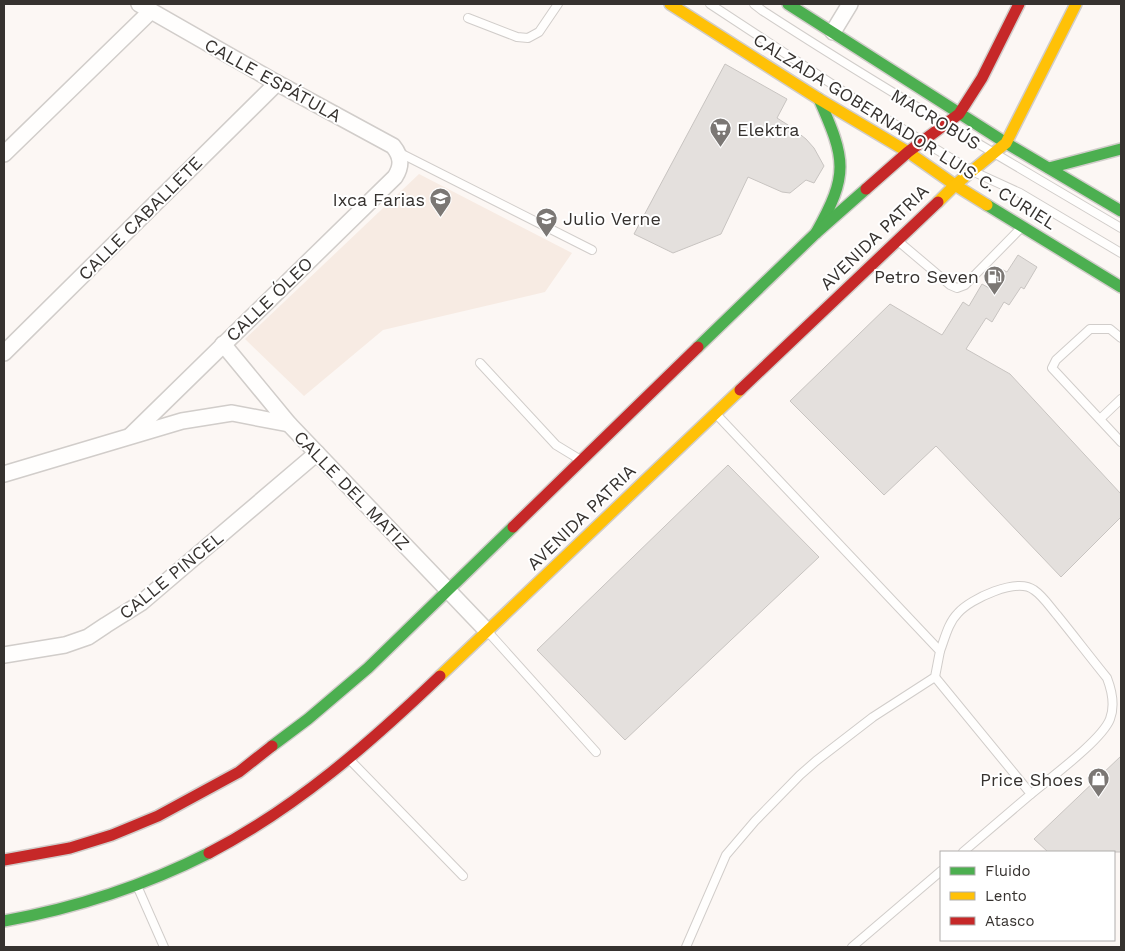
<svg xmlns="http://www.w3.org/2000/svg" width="1125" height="951" font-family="'Work Sans',sans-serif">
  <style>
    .built { fill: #f7ebe3 }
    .building { fill: #e4e0dd; stroke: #c8c4c1 }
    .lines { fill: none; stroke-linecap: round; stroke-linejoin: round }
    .lane-casing { stroke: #d1cdca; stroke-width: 10 }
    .street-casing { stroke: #d1cdca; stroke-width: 18 }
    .fast-casing { stroke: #d1cdca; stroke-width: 14 }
    .slow-casing { stroke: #d1cdca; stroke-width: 14 }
    .jam-casing { stroke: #d1cdca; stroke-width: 14 }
    .lane { stroke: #fffefd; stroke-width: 8 }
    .street { stroke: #fffefd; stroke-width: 15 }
    .fast { stroke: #4caf50; stroke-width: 11 }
    .slow { stroke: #ffc107; stroke-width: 11 }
    .jam { stroke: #c62828; stroke-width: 11 }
    .labels { text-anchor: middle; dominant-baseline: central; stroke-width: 4; stroke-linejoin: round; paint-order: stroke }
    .street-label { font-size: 18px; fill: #36322f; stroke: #fff }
    .poi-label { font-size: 18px; fill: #36322f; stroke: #fff; text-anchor: end }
  </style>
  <rect width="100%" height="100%" fill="#fcf7f4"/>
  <polygon class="built" points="419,174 572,253 545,292 383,330 304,396 245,339"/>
  <g class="building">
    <polygon points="725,64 787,99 777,118 788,125 806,139 814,148 824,166 814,183 806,180 790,193 782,192 748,177 721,234 673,253 634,234"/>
    <polygon points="1018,255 1037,267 1024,289 1021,287 1009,305 1004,302 992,322 986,318 966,349 1010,374 1121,494 1121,517 1061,577 936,446 884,495 790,401 890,304 942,335 963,302 969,306 982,284 989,288 1001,269 1007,272"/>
    <polygon points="728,465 819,557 625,740 537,650"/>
    <polygon points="1121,756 1121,852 1048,852 1034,839"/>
  </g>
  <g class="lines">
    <defs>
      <g id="lane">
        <polyline points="710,4 873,111 972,171 1020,193 1121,253"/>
        <path d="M 754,4 L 763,11 C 880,87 1001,157 1121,228"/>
        <polyline points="468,18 517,37 528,38 539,32 558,4"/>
        <polyline points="398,152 592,250"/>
        <polyline points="898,241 950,285 957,288 965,285 1021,228"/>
        <polyline points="1121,338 1110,329 1090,329 1056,360 1052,368 1121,442"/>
        <polyline points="480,363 556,445 579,459"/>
        <polyline points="1100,419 1121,399"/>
        <polyline points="489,633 596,752"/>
        <path d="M 940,651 C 945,638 948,623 958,613 C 970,599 1017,577 1034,590 C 1043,596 1050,607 1057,615 C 1074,636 1090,657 1107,678 C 1112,691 1115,706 1110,719 C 1102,740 1050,778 1031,794"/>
        <polyline points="935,677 1031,794 963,852"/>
        <polyline points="350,760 463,876"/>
        <polyline points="138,888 164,947"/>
        <polyline points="686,947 726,855 755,821 800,775 816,761 873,717 935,677 940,651 717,415"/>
        <polyline points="852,947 941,871"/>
      </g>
      <g id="street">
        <polyline points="833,32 850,4"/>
        <polyline points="4,154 151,11"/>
        <polyline points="223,344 289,424 487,631"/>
        <polyline points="4,353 277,83"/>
        <path d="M 131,435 L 395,177 C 402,166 402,157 393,146 L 277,83 L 139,4"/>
        <polyline points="4,474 182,421 232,413 289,424"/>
        <polyline points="4,655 65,645 88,637 106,625 141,603 317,453"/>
      </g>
      <g id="fast">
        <polyline points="788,4 1006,143 1121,211"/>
        <polyline points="1049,168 1121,149"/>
        <polyline points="987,205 1121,287"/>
        <path d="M 816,233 C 849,174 846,160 819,99"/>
        <polyline points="698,347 816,233 866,189"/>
        <polyline points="272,746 308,719 368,668 513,527"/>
        <path d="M 4,921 C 76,908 144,886 209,853"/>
      </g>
      <g id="slow">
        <polyline points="670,4 819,99 908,152 955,185 987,205"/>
        <polyline points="938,202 955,185 1006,143 1076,4"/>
        <polyline points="440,676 740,390"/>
      </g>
      <g id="jam">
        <polyline points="866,189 908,152 959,114 982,78 1019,4"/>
        <polyline points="740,390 938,202"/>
        <polyline points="513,527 698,347"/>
        <path d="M 209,853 C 296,808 370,743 440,676"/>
        <polyline points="4,860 70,848 112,835 158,816 239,772 272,746"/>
      </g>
    </defs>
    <use href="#lane" class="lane-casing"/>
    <use href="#street" class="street-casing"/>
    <use href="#fast" class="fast-casing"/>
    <use href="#slow" class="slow-casing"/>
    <use href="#jam" class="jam-casing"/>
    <use href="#lane" class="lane"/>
    <use href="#street" class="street"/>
    <use href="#fast" class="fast"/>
    <use href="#slow" class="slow"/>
    <use href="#jam" class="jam"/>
  </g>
  <defs>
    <symbol id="supermarket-pin" viewBox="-11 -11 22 30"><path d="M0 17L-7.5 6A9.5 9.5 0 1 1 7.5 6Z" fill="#7b7774" stroke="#fff"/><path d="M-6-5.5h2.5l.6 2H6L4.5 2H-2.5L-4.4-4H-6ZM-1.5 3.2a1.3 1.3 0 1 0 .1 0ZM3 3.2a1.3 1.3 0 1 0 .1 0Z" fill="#fff"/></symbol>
    <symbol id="school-pin" viewBox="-11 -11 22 30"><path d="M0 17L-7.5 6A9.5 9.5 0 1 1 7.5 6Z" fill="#7b7774" stroke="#fff"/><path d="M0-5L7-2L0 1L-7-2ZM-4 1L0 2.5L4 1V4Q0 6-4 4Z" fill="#fff"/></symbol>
    <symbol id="fuel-pin" viewBox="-11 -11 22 30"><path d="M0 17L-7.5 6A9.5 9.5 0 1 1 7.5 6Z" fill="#7b7774" stroke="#fff"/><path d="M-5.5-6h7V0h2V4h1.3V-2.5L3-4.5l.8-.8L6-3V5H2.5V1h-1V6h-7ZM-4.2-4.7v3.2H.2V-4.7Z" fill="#fff"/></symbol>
    <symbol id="shop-pin" viewBox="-11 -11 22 30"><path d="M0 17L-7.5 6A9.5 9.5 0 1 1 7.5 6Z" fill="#7b7774" stroke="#fff"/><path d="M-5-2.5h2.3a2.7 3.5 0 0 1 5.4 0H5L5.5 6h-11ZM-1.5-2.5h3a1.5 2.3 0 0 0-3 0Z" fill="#fff"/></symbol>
  </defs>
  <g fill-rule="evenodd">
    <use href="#supermarket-pin" x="708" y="116" width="25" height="34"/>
    <use href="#school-pin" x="428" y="186" width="25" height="34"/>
    <use href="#school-pin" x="534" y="206" width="25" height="34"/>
    <use href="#fuel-pin" x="982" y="264" width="25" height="34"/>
    <use href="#shop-pin" x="1086" y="766" width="25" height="34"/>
  </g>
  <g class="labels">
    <g class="street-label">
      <text transform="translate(273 80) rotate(29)">CALLE ESPÁTULA</text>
      <text transform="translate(936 119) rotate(31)">MACROBÚS</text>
      <text transform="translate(905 131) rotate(32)">CALZADA GOBERNADOR LUIS C. CURIEL</text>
      <text transform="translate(140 218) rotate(-45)">CALLE CABALLETE</text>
      <text transform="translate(874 237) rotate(-44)">AVENIDA PATRIA</text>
      <text transform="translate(269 299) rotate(-44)">CALLE ÓLEO</text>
      <text transform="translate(352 490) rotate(46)">CALLE DEL MATIZ</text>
      <text transform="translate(581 517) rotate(-44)">AVENIDA PATRIA</text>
      <text transform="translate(171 575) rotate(-39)">CALLE PINCEL</text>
    </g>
    <g class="poi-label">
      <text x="737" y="129" text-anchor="start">Elektra</text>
      <text x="425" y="199">Ixca Farias</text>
      <text x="563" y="218" text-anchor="start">Julio Verne</text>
      <text x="979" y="276">Petro Seven</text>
      <text x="1083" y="779">Price Shoes</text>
    </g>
  </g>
  <rect width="1125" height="951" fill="none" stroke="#36322f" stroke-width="10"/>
  <rect x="940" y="851" width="175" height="90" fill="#ffffff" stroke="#afadac"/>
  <rect x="950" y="867" width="25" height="8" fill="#4caf50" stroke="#afadac"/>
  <text x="985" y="876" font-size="15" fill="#36322f">Fluido</text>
  <rect x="950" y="892" width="25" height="8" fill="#ffc107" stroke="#afadac"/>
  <text x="985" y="901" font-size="15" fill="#36322f">Lento</text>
  <rect x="950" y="917" width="25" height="8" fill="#c62828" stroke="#afadac"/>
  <text x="985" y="926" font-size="15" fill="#36322f">Atasco</text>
</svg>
